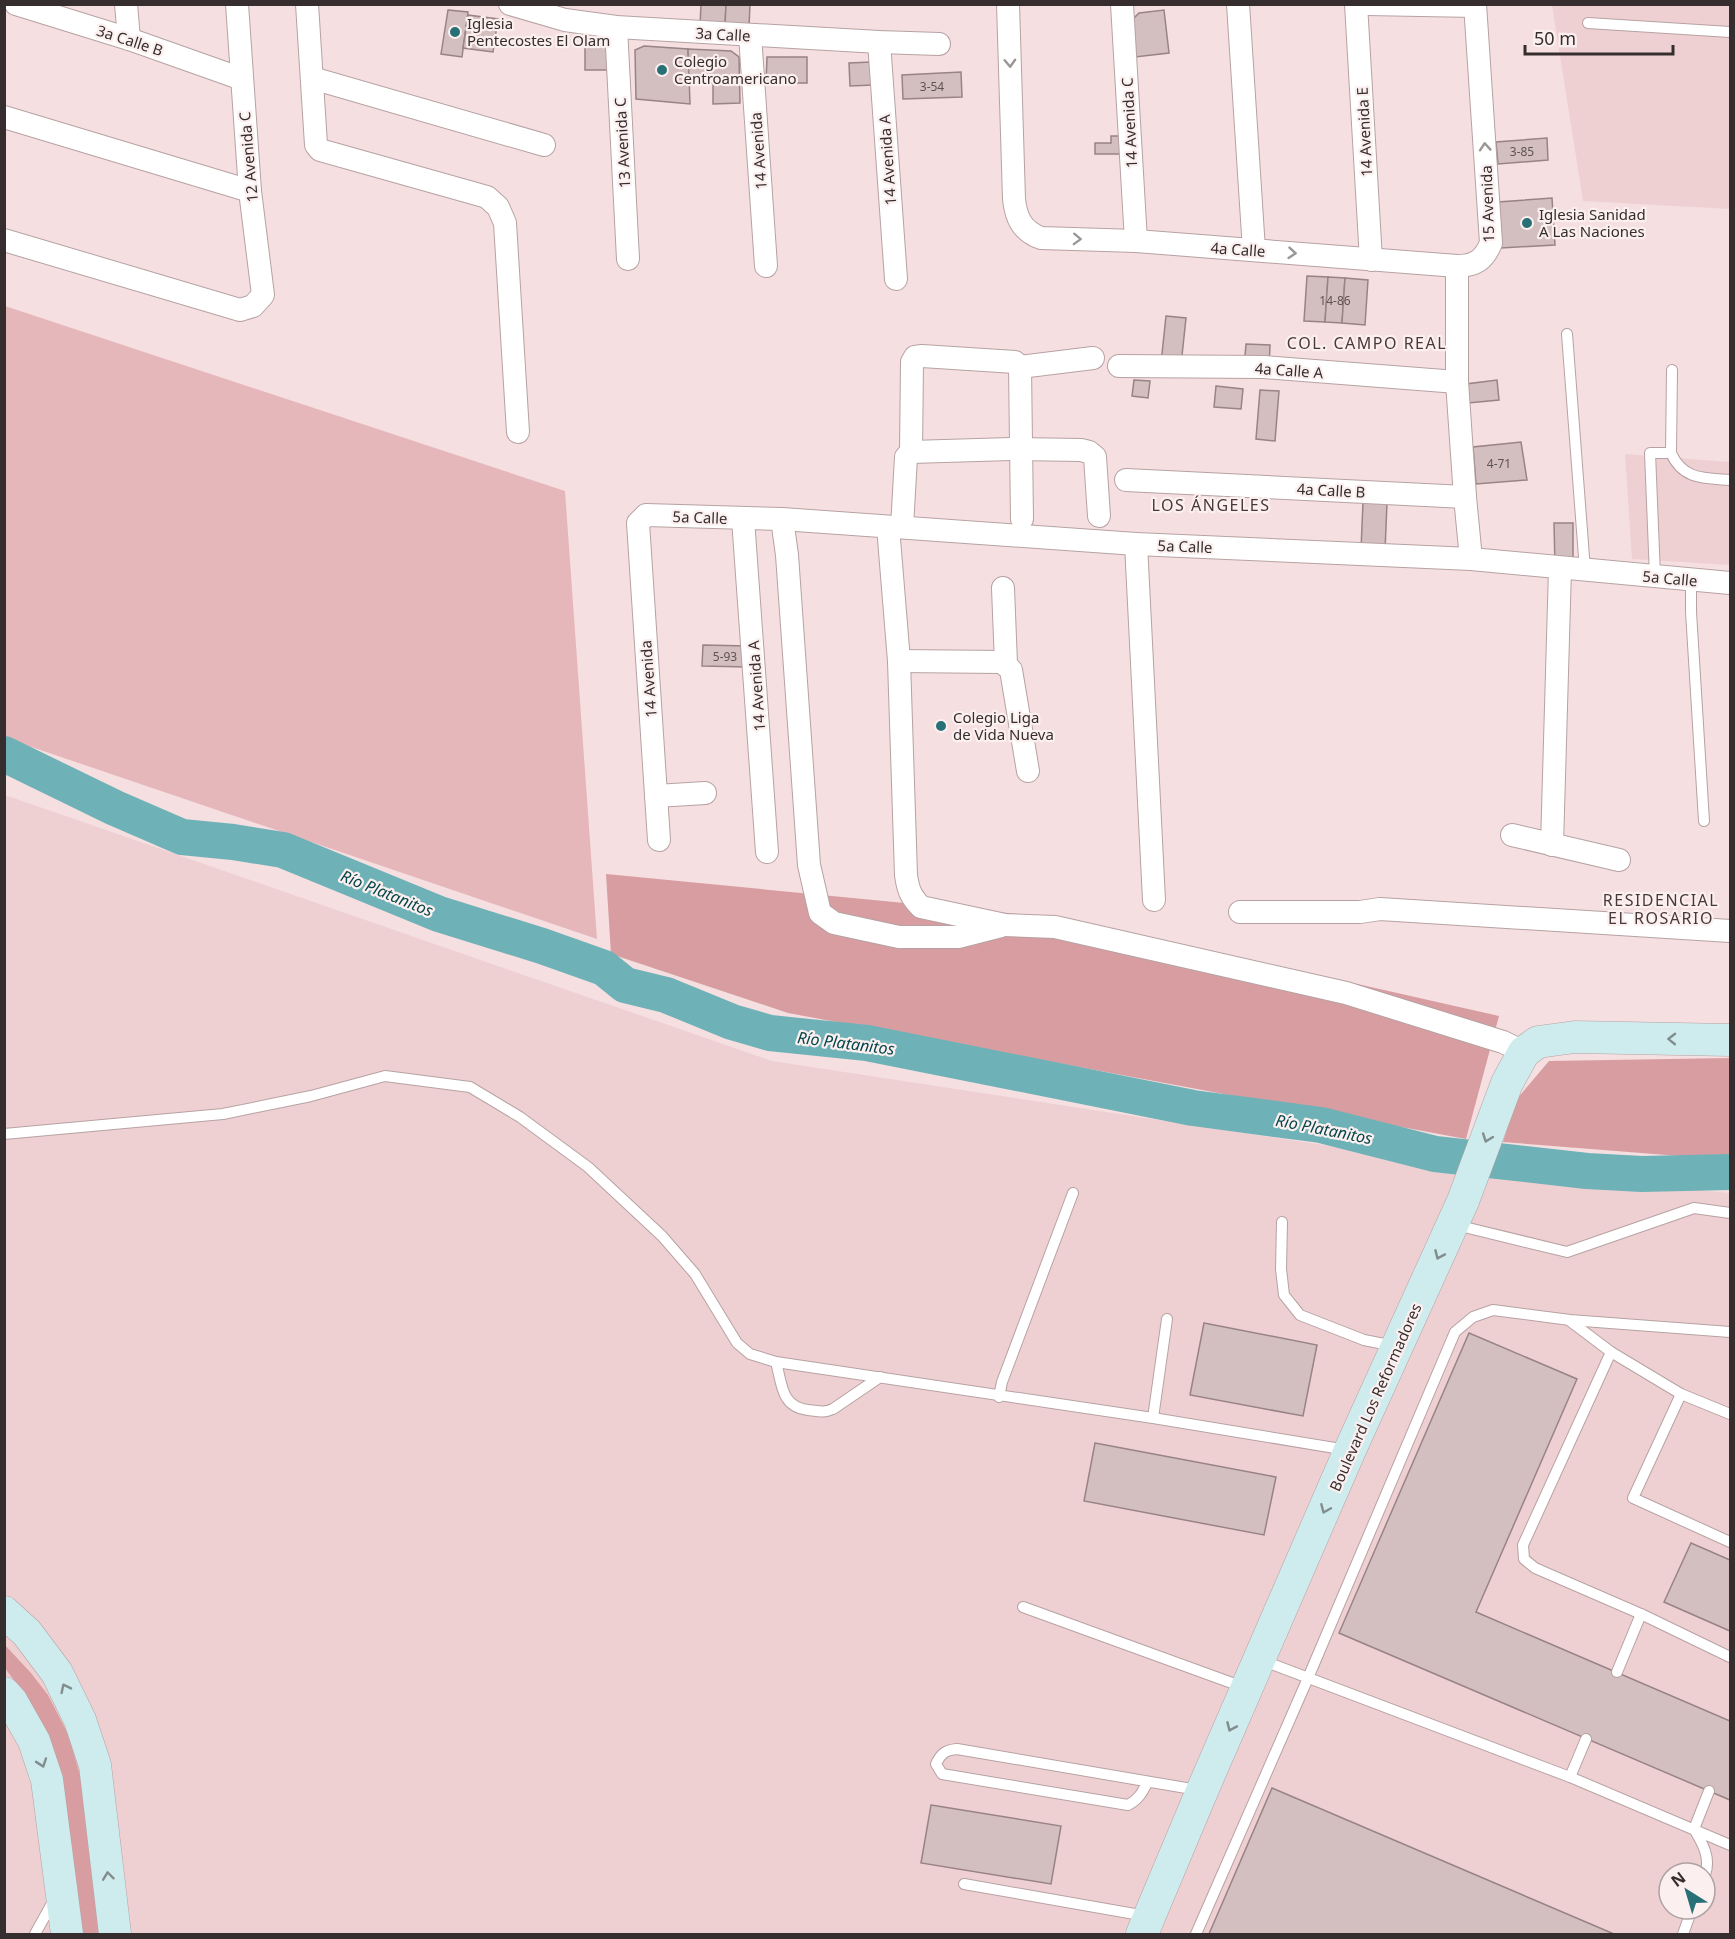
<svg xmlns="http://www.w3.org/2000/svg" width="1735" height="1939" font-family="'Noto Sans',sans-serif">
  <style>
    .built { fill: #efd0d2; fill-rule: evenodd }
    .green { fill: #e6b7ba }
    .forest { fill: #d79da1 }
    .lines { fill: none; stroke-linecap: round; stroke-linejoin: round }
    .river { stroke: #6eb2b7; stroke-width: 36 }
    .building { fill: #d4bfc0; stroke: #988385; stroke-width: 1.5 }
    .service-casing { stroke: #b7a2a3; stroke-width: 12 }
    .minor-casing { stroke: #b7a2a3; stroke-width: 24 }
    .secondary-casing { stroke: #b7a2a3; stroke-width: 33 }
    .service { stroke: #fff; stroke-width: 10 }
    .minor { stroke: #fff; stroke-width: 22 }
    .secondary { stroke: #ceecee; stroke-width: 32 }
    .oneway { stroke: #9a9696 }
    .oneway2 { stroke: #828d8e }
    .poi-dot { fill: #277176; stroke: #fcefef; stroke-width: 2 }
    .labels { text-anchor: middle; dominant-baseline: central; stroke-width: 4.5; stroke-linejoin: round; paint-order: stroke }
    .number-label { font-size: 12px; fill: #5e5252 }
    .poi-label { font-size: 15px; fill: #362e2e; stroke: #fcefef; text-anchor: start }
    .street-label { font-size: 15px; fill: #362e2e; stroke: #fcefef }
    .neighbourhood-label { font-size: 16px; letter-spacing: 1.5px; fill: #493839; stroke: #fcefef }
    .water-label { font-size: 16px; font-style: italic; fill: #024649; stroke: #fcefef }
  </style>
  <rect width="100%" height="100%" fill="#f5dfe0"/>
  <g class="built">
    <polygon points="1552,5 1730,5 1730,209 1583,201"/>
    <polygon points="1625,454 1730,462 1730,565 1632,559"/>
    <path d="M 5,795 L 772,1061 L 1494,1171 L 1730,1193 L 1730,1934 L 5,1934 ZM 1669,1873 L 1705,1873 L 1705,1909 L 1669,1909 Z"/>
  </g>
  <polygon class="green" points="5,306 565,491 597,939 5,738"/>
  <g class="forest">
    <polygon points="606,874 1070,919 1499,1016 1466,1139 788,1013 611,954"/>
    <polygon points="1730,1058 1730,1160 1503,1142 1516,1100 1549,1061"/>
    <polygon points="4,1644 31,1673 48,1695 68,1734 80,1775 99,1934 80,1934 23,1693 5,1668"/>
  </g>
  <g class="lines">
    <polyline class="river" points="4,754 115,808 182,837 233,842 283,850 439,914 542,946 604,968 625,985 666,995 732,1022 770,1033 867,1043 1193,1108 1321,1125 1435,1154 1587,1171 1642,1174 1730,1172"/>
  </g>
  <g class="building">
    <polygon points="701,4 726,4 725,26 700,26"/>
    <polygon points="726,4 750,4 749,27 725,26"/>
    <polygon points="448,10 468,12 462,57 441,54"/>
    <polygon points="1164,10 1169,53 1135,57 1131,21 1139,13"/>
    <polygon points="468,15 498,19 493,52 463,48"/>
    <polygon points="585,39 610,39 611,70 585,70"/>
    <polygon points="644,46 688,49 690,104 636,99 635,50"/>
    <polygon points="688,49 731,51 739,57 740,103 713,104 713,83 689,84"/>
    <polygon points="767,57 807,57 807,83 766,83"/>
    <polygon points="871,62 873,85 850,86 849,63"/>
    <polygon points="961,72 962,97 903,99 902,75"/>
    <polygon points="1111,136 1128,136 1128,154 1095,154 1095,143 1111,143"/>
    <polygon points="1547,138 1548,160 1498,164 1496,142"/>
    <polygon points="1552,198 1555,245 1501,248 1498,202"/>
    <polygon points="1307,276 1328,277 1325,322 1304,321"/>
    <polygon points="1328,277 1345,278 1342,323 1325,322"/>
    <polygon points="1345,278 1368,280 1365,325 1342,323"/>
    <polygon points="1166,316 1186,318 1181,365 1161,363"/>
    <polygon points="1246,344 1270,345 1269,369 1244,368"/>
    <polygon points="1134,380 1150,381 1148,398 1132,396"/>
    <polygon points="1497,380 1499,400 1468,403 1466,384"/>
    <polygon points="1216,386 1243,389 1241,409 1214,407"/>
    <polygon points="1260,390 1279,391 1275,441 1256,439"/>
    <polygon points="1521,442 1527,480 1476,484 1473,447"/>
    <polygon points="1363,502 1387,503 1385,551 1361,550"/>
    <polygon points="1554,523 1573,523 1573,566 1555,566"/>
    <polygon points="703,645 748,646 748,667 702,666"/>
    <polygon points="1204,1323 1317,1345 1303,1416 1190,1395"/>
    <polygon points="1469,1333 1577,1379 1476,1612 1730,1721 1730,1800 1339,1633"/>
    <polygon points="1095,1443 1276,1477 1264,1535 1084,1501"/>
    <polygon points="1691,1543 1730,1560 1730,1631 1664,1602"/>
    <polygon points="1272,1788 1614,1934 1209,1934"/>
    <polygon points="931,1805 1061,1826 1051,1884 921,1863"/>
  </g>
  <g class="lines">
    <defs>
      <g id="service">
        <polyline points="1588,23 1730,32"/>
        <polyline points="1567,334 1585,570"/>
        <path d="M 1672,370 L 1671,453 C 1683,480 1704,478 1730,480"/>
        <polyline points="1655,576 1650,453 1671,453"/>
        <polyline points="1691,580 1691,612 1704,821"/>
        <polyline points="4,1134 223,1114 311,1096 385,1076 470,1087 520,1117 588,1167 662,1236 695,1274 737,1343 750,1354 776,1362 1153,1418 1347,1450"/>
        <polyline points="1282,1222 1281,1269 1284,1295 1300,1315 1364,1340 1394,1346"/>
        <polyline points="1456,1225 1567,1252 1694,1208 1730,1213"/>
        <polyline points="1570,1321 1611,1352 1681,1394 1730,1414"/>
        <polyline points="1611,1352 1523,1545 1524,1559 1535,1568 1641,1614 1730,1657"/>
        <path d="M 776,1362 C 782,1384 781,1407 808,1410 C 817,1411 824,1413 833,1409 L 880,1377"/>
        <polyline points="1681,1394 1633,1498 1730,1542"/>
        <polyline points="999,1397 1002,1382 1073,1193"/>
        <polyline points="1153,1418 1167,1319"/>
        <polyline points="1023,1607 1243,1687"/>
        <polyline points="1261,1660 1570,1777 1730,1845"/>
        <polyline points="1617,1672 1641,1614"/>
        <polyline points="1570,1777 1586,1739"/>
        <path d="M 1147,1783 C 1142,1793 1138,1800 1128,1805 L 942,1774 L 936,1764 C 941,1753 946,1750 957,1749 L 1198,1790"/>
        <path d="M 1705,1875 C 1711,1858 1703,1844 1694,1829 L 1709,1791"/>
        <polyline points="964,1884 1146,1916"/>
        <polyline points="35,1934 55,1898"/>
        <polyline points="1196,1934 1308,1678 1455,1332 1473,1317 1493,1310 1570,1320 1730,1332"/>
        <polyline points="1683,1934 1692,1909"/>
      </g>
      <g id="minor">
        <polyline points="16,4 129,39 242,79"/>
        <polyline points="126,4 129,39"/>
        <polyline points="307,4 316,145 320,150 487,197 498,207 505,223 518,432"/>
        <polyline points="510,4 565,20 616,27 879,42 939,44"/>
        <path d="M 1008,4 L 1014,199 C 1016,218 1022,231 1041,238 L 1136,241 L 1457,266 C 1475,266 1484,260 1491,243 L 1475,4"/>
        <polyline points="1122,4 1136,241"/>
        <polyline points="1238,4 1254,250"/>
        <polyline points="1356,4 1371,260"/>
        <polyline points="1367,4 1475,6"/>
        <polyline points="616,27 628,259"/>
        <polyline points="750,35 766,266"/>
        <polyline points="879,42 896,279"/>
        <polyline points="312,78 544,145"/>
        <polyline points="4,117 250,191"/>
        <polyline points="4,240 240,310 253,306 263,295 250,191 237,4"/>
        <polyline points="1457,266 1457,382 1465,497 1471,559"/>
        <polyline points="1119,366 1264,367 1457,382"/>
        <polyline points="1020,367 1093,358"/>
        <polyline points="911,452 1011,449 1081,450 1089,452 1095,457 1099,516"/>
        <polyline points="1126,480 1465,497"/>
        <polyline points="743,519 767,852"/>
        <polyline points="782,519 787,555 809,865 820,913 834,923 899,937 958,937 1001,926"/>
        <path d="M 888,527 L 899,661 L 906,875 C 908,890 911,897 921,907 L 1005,925 L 1055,927 L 1346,993 L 1503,1042 L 1524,1052"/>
        <polyline points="902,527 906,457 911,452 912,362 915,357 922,356 1015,362 1020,367 1022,519"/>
        <polyline points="1136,544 1154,900"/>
        <polyline points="1003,588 1006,664"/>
        <polyline points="899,661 1002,662 1011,670 1028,771"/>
        <polyline points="656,796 705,793"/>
        <polyline points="1512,835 1619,860"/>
        <polyline points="659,840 638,523 646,515 782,519 1136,544 1471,559 1730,583"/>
        <polyline points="1552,845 1560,569"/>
        <polyline points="1240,912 1360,912 1380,909 1730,931"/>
      </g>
      <g id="secondary">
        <polyline points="4,1612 27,1633 57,1673 80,1720 95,1765 115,1934"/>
        <polyline points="4,1693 12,1702 34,1741 47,1780 67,1934"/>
        <polyline points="1142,1934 1202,1791 1350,1450 1463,1201 1507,1083 1524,1052 1538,1042 1575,1037 1730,1040"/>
      </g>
    </defs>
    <use href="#service" class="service-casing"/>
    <use href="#minor" class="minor-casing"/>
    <use href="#secondary" class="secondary-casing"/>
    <use href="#service" class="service"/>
    <use href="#minor" class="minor"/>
    <use href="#secondary" class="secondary"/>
  </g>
  <defs><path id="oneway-chevron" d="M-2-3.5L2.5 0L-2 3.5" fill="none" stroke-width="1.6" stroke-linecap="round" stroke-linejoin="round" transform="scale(1.5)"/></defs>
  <g class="oneway">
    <use href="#oneway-chevron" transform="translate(1010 63) rotate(88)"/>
    <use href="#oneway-chevron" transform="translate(1485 147) rotate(-94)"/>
    <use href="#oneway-chevron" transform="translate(1077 239) rotate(2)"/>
    <use href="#oneway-chevron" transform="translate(1292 253) rotate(5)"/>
  </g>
  <g class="oneway2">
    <use href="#oneway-chevron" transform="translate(1672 1039) rotate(-179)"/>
    <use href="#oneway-chevron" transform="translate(1487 1138) rotate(110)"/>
    <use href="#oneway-chevron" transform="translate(1439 1255) rotate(114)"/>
    <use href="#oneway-chevron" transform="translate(1325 1509) rotate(113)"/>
    <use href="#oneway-chevron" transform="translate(65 1688) rotate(-116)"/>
    <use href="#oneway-chevron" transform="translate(1231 1727) rotate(114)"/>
    <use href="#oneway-chevron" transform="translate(42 1763) rotate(71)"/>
    <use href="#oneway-chevron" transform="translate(108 1876) rotate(-97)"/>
  </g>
  <g class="poi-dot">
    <circle cx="455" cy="32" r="6"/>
    <circle cx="662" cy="70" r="6"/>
    <circle cx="1527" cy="223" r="6"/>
    <circle cx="941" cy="726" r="6"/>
  </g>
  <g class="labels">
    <g class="number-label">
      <text x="932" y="86">3-54</text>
      <text x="1522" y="151">3-85</text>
      <text x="1335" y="300">14-86</text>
      <text x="1499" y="463">4-71</text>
      <text x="725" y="656">5-93</text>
    </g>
    <g class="poi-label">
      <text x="467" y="23">Iglesia<tspan x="467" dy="17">Pentecostes El Olam</tspan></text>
      <text x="674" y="61">Colegio<tspan x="674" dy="17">Centroamericano</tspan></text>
      <text x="1539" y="214">Iglesia Sanidad<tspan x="1539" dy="17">A Las Naciones</tspan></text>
      <text x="953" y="717">Colegio Liga<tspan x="953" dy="17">de Vida Nueva</tspan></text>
    </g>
    <g class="street-label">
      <text transform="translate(723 34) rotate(3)">3a Calle</text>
      <text transform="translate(130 40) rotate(18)">3a Calle B</text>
      <text transform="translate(1129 123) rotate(-93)">14 Avenida C</text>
      <text transform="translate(1364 132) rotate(-93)">14 Avenida E</text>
      <text transform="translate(622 143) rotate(-93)">13 Avenida C</text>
      <text transform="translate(758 151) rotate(-94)">14 Avenida</text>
      <text transform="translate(248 157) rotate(-95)">12 Avenida C</text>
      <text transform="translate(887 160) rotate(-94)">14 Avenida A</text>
      <text transform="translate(1487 204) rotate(-92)">15 Avenida</text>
      <text transform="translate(1238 249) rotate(4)">4a Calle</text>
      <text transform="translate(1289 370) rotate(4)">4a Calle A</text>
      <text transform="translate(1331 490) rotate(3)">4a Calle B</text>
      <text transform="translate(700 517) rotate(2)">5a Calle</text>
      <text transform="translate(1185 546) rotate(2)">5a Calle</text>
      <text transform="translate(1670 578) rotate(5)">5a Calle</text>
      <text transform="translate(648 679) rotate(-94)">14 Avenida</text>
      <text transform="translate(756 686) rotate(-94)">14 Avenida A</text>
      <text transform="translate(1375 1397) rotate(-66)">Boulevard Los Reformadores</text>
    </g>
    <g class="neighbourhood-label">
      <text x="1367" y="343">COL. CAMPO REAL</text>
      <text x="1211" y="505">LOS ÁNGELES</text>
      <text x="1661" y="900">RESIDENCIAL<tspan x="1661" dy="18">EL ROSARIO</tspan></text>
    </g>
    <g class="water-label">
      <text transform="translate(387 893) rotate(22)">Río Platanitos</text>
      <text transform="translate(846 1043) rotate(7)">Río Platanitos</text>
      <text transform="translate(1324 1129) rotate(11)">Río Platanitos</text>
    </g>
  </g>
  <rect width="1735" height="1939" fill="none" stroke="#362e2e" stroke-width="12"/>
  <g transform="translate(1687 1891) rotate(323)"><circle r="28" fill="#fcefef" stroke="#ada2a2" stroke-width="1.5"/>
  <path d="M0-4.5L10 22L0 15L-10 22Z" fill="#277176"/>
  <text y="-9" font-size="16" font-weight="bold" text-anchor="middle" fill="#362e2e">N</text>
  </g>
  <path d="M1525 45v9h148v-9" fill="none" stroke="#362e2e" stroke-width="3"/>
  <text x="1534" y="45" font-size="18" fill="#362e2e" stroke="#fcefef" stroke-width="4.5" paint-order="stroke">50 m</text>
</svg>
